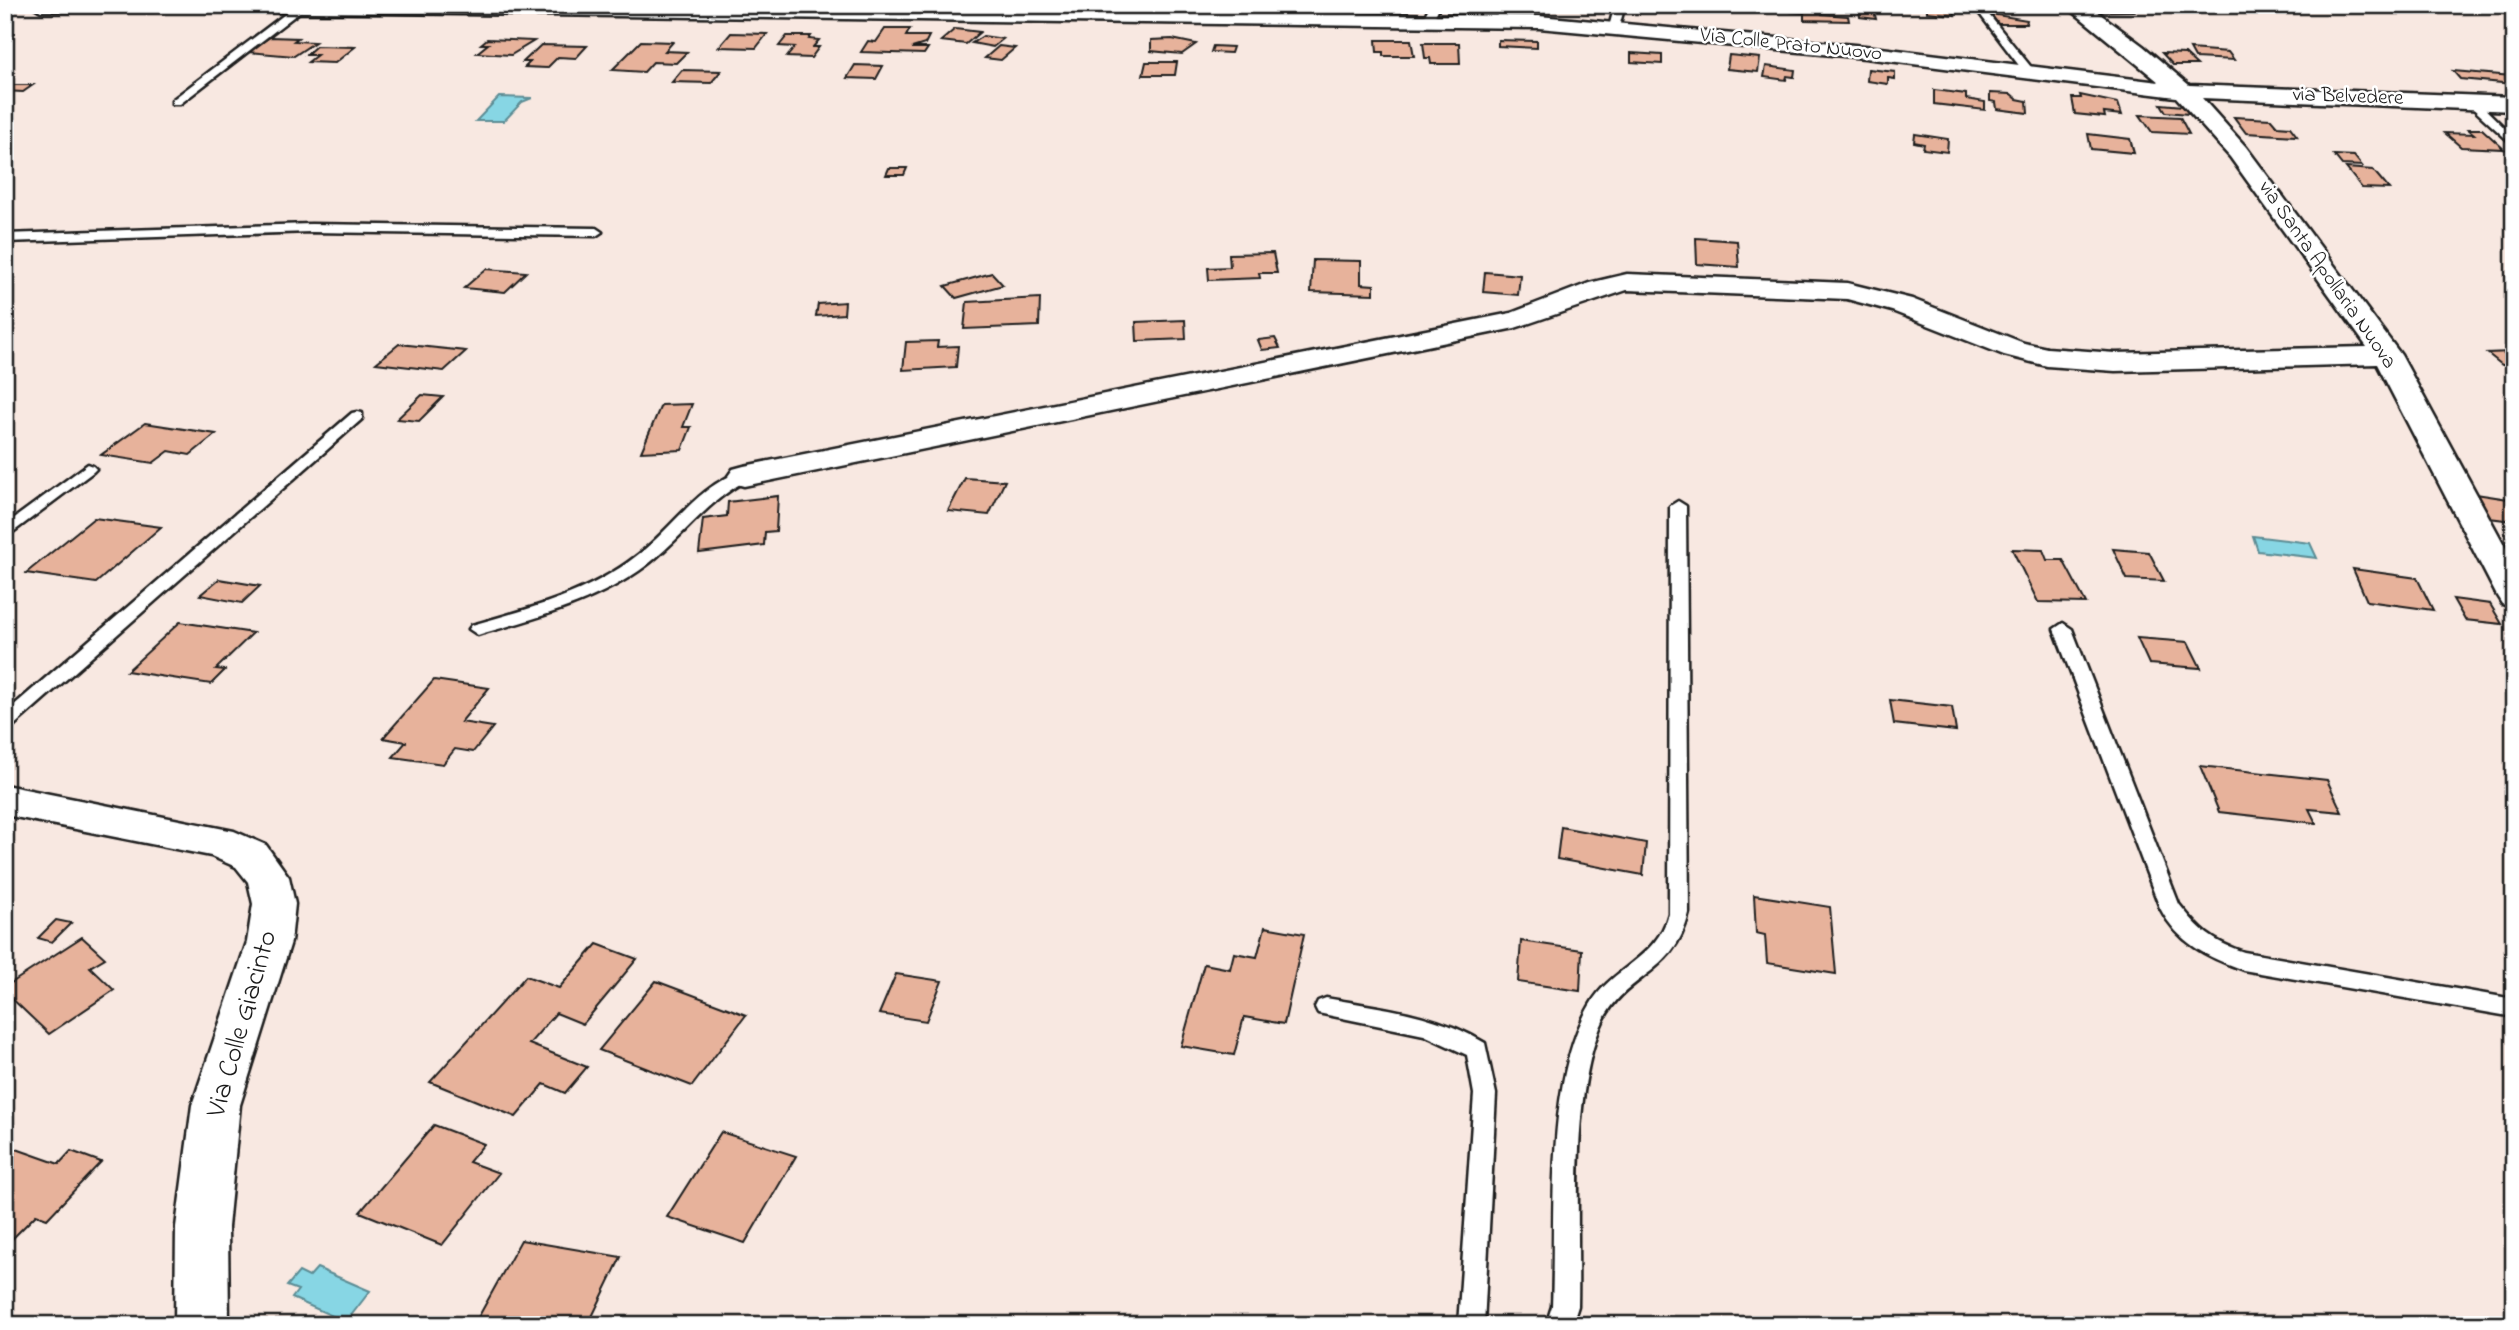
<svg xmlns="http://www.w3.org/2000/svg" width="2519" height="1330" font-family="'Indie Flower',sans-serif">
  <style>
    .water { fill: #87d6e4; stroke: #5c8c94; stroke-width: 2 }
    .building { fill: #e7b29b; stroke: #1c1c1c; stroke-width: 2 }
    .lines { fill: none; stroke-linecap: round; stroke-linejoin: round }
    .service-casing { stroke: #1c1c1c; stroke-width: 5 }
    .minor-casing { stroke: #1c1c1c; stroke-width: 5 }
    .service { fill: #fff; fill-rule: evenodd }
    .minor { fill: #fff; fill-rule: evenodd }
    .labels { text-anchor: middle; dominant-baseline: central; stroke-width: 5; stroke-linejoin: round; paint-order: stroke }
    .far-street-label { font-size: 21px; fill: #1c1c1c; stroke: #fff }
    .near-street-label { font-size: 28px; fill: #1c1c1c; stroke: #fff }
  </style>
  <rect width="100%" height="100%" fill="#f8e8e1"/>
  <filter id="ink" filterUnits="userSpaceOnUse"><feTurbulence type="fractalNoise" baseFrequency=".0143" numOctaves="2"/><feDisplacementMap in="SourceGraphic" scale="14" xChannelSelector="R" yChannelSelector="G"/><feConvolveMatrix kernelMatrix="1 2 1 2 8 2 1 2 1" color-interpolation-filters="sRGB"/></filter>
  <g filter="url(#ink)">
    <g class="water">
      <polygon points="499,97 532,98 522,102 504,121 476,121"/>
      <polygon points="2253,536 2310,543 2317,558 2258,551"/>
      <polygon points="317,1268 370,1291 346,1322 292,1298 298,1290 287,1286 299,1272 309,1277"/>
    </g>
    <g class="building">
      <polygon points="1634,5 1661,5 1661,12 1633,10"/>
      <polygon points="1927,5 1954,6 1955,15 1927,12"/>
      <polygon points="2086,5 2127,5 2134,11 2093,12"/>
      <polygon points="1791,6 1821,8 1822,14 1848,16 1849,21 1804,20 1804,13 1791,12"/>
      <polygon points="1859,9 1874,11 1876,19 1860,17"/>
      <polygon points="1991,14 2027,20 2026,24 1998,24"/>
      <polygon points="885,29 910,29 906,36 929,36 925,44 912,48 928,48 924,54 861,52 868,41 876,42"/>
      <polygon points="955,29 980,32 966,44 941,41"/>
      <polygon points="731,33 767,34 756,48 719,47"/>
      <polygon points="787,36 811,36 809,39 819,40 813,47 819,47 811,58 787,57 795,47 779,46"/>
      <polygon points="983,36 1003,39 993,47 972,43"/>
      <polygon points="270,37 298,38 294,41 315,42 294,56 248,52"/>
      <polygon points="487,39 534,41 511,55 477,53 488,44 481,44"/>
      <polygon points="1172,39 1196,44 1182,54 1151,51 1151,40"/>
      <polygon points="1376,40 1411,40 1414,56 1383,56 1383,52 1377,52"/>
      <polygon points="1498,40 1537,41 1537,48 1498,46"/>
      <polygon points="641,41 673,42 665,51 687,52 676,63 653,62 644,72 612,70"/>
      <polygon points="1423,43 1459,43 1460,64 1431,64 1430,58 1425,58"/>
      <polygon points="541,45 587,46 576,58 558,57 547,68 525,67 530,62 523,62"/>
      <polygon points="316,46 355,47 335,63 308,62 317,55 306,55"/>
      <polygon points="999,46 1015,48 1001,60 985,58"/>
      <polygon points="1213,46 1233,47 1231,53 1211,52"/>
      <polygon points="2190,49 2228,52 2234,60 2195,58"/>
      <polygon points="1631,53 1662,55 1662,64 1631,62"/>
      <polygon points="2162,53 2185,54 2197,65 2173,65"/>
      <polygon points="1729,55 1760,58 1758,72 1727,69"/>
      <polygon points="1146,62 1177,62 1175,75 1143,75"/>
      <polygon points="855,65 883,66 876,79 847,78"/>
      <polygon points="1766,66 1795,70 1794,77 1787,76 1786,80 1764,77"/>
      <polygon points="1868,69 1895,72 1895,79 1888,78 1888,84 1867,81"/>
      <polygon points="682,70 721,71 711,83 672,82"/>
      <polygon points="2453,71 2512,76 2514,84 2460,79"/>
      <polygon points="9,85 33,85 23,92 5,91"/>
      <polygon points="1934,90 1966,94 1966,99 1985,102 1985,110 1934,104"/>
      <polygon points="1990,93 2011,94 2017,99 2027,101 2028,113 1997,109 1996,102 1990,101"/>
      <polygon points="2080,95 2118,103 2122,115 2104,113 2105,117 2075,114 2072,98 2081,98"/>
      <polygon points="2161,104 2183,106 2189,114 2166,112"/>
      <polygon points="2140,115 2180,117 2189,134 2152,132"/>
      <polygon points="2234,117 2271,119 2277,126 2290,127 2297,136 2246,133"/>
      <polygon points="2468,129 2482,129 2504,149 2461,147 2445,133 2474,134"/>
      <polygon points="1915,134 1948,139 1947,152 1923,149 1924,144 1914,142"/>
      <polygon points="2088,134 2130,139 2134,153 2091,149"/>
      <polygon points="2334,155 2354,156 2362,166 2342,165"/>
      <polygon points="889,168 907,168 904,175 886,175"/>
      <polygon points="2346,168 2373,170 2389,189 2362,188"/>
      <polygon points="1696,238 1737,241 1739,267 1697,264"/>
      <polygon points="1273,253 1277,273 1259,273 1260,278 1209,280 1208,268 1230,267 1229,254"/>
      <polygon points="1313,260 1361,261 1361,284 1374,285 1374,294 1311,292"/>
      <polygon points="486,269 526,272 505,292 464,288"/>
      <polygon points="1485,272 1520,275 1518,295 1483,292"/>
      <polygon points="992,273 1003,285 956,298 945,286"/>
      <polygon points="1040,298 1039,326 964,329 967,302"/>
      <polygon points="845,302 844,314 816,316 818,304"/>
      <polygon points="1185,320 1186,339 1137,341 1136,322"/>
      <polygon points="1275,338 1280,348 1262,350 1258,340"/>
      <polygon points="938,341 937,347 958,346 956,367 903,370 906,342"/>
      <polygon points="399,344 466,351 444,371 376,363"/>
      <polygon points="2511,352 2514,365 2502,365 2487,353"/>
      <polygon points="422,395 443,397 419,421 397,419"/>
      <polygon points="692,404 683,427 691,427 682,450 641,452 661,405"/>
      <polygon points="145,423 216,434 190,455 169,451 153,463 101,455"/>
      <polygon points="965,478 1005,481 989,515 948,511"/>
      <polygon points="2476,494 2508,499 2514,509 2514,521 2489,518"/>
      <polygon points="778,496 776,531 765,532 764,545 699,553 703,519 727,516 728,502"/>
      <polygon points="94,518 161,527 96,583 26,573"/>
      <polygon points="2012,549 2043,550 2047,560 2063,560 2086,603 2038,602"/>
      <polygon points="2113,549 2149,552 2164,581 2127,579"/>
      <polygon points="2353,569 2417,578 2433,610 2367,601"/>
      <polygon points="219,579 260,586 242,603 200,595"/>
      <polygon points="2453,599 2490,604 2502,624 2465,620"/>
      <polygon points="180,622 253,633 216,669 225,670 211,684 127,671"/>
      <polygon points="2137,638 2188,642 2201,668 2149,664"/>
      <polygon points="434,680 489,688 461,722 493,727 473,752 455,749 443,764 393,757 406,742 383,738"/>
      <polygon points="1890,700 1952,707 1956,731 1894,724"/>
      <polygon points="2200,766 2327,780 2342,812 2309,809 2316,823 2219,812"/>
      <polygon points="1561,827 1646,843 1643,875 1557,859"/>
      <polygon points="1754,895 1830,907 1836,974 1767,963 1765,935 1756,933"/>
      <polygon points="56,920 71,923 52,942 38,938"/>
      <polygon points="1265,927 1304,934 1284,1024 1244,1017 1234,1055 1181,1046 1204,964 1230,969 1234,953 1257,957"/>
      <polygon points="82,937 105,958 90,967 114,990 49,1034 5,992 5,987"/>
      <polygon points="1521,941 1582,950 1580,991 1518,982"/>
      <polygon points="597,944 637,959 583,1024 556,1013 529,1044 587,1067 565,1093 544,1084 516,1117 430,1082 526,976 559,988"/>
      <polygon points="896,974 942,981 926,1021 879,1014"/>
      <polygon points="656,981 746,1015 692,1086 599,1050"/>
      <polygon points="434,1125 484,1144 469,1162 499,1173 442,1245 360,1212"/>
      <polygon points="721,1132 796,1156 745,1243 667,1217"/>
      <polygon points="5,1145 59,1164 71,1151 101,1162 47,1219 36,1215 6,1245"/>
      <polygon points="521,1240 621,1257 588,1325 474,1325"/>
    </g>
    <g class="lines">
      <defs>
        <g id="service">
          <polygon points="297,5 306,7 180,104 172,104 172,100"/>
          <polygon points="1323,5 1333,5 1322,20 1316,20"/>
          <polygon points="1430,5 1440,5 1433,20 1428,23 1423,20"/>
          <polygon points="1500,5 1510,5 1505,21 1500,24 1495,21"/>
          <polygon points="1615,5 1625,5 1619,27 1614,30 1609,27"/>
          <polygon points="1973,5 1981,5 2035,72 2035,76 2027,76"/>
          <polygon points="2468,100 2476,100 2514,137 2514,146 2468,104"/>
          <polygon points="311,224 596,228 602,232 596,236 311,232 5,242 5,234"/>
          <polygon points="357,412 362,413 362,419 11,728 5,729 5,713 352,413"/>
          <polygon points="88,464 93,466 96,469 93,472 5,538 5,525"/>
          <path d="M 744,471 L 749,473 L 752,476 L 749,479 C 708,500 683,537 647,565 C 599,601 541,617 484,633 L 478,635 L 469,629 L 472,625 C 529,609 587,594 635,557 C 671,531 699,483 744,471 Z"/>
          <path d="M 1678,501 L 1686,506 L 1689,913 C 1675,974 1628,973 1604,1019 C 1569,1090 1580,1225 1578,1306 L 1572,1325 L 1546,1325 L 1552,1306 C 1556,1217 1544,1082 1590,1005 C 1612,966 1657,960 1669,913 L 1670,506 Z"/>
          <path d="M 2063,623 L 2072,629 L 2179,904 C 2200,930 2211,941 2244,952 L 2514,999 L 2514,1017 L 2243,970 C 2207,957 2178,943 2160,908 L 2054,629 Z"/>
          <path d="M 1326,998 C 1381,1008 1436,1013 1485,1043 L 1496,1094 L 1484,1325 L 1458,1325 L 1474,1094 L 1467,1055 L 1424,1035 L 1318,1013 L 1315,1007 L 1318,1001 Z"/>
        </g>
        <g id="minor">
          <polygon points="31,5 163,5 153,11 41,11"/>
          <polygon points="212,5 702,5 1539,16 1865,46 2159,82 2065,5 2088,5 2143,46 2189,85 2514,97 2514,111 2202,98 2246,147 2401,355 2514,563 2514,607 2502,604 2497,596 2377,364 2115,371 2047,366 2004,355 1892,311 1847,299 1627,290 1515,328 744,486 733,483 728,476 733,469 744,466 1511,313 1589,283 1627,274 1847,283 1912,299 2024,343 2047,348 2115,353 2367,347 2230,157 2176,97 1865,58 1539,28 222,11"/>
          <polygon points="5,785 234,831 266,845 289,877 295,904 291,942 240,1105 228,1227 229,1325 175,1325 176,1227 192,1105 247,942 253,904 248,882 236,867 211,856 5,815"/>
        </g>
      </defs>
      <use href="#service" class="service-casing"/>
      <use href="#minor" class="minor-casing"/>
      <use href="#service" class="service"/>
      <use href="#minor" class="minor"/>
    </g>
  </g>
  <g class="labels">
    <g class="far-street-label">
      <text transform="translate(1791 45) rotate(6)">Via Colle Prato Nuovo</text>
      <text transform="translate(2348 97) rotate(2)">via Belvedere</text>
      <text transform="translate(2327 275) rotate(55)">via Santa Apollaria Nuova</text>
    </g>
    <g class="near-street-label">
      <text transform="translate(243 1024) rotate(-74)">Via Colle Giacinto</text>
    </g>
  </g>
  <rect width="2519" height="1330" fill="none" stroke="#fff" stroke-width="28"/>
  <rect x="14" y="14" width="2491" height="1302" fill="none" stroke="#1c1c1c" stroke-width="2.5" filter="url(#ink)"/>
</svg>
